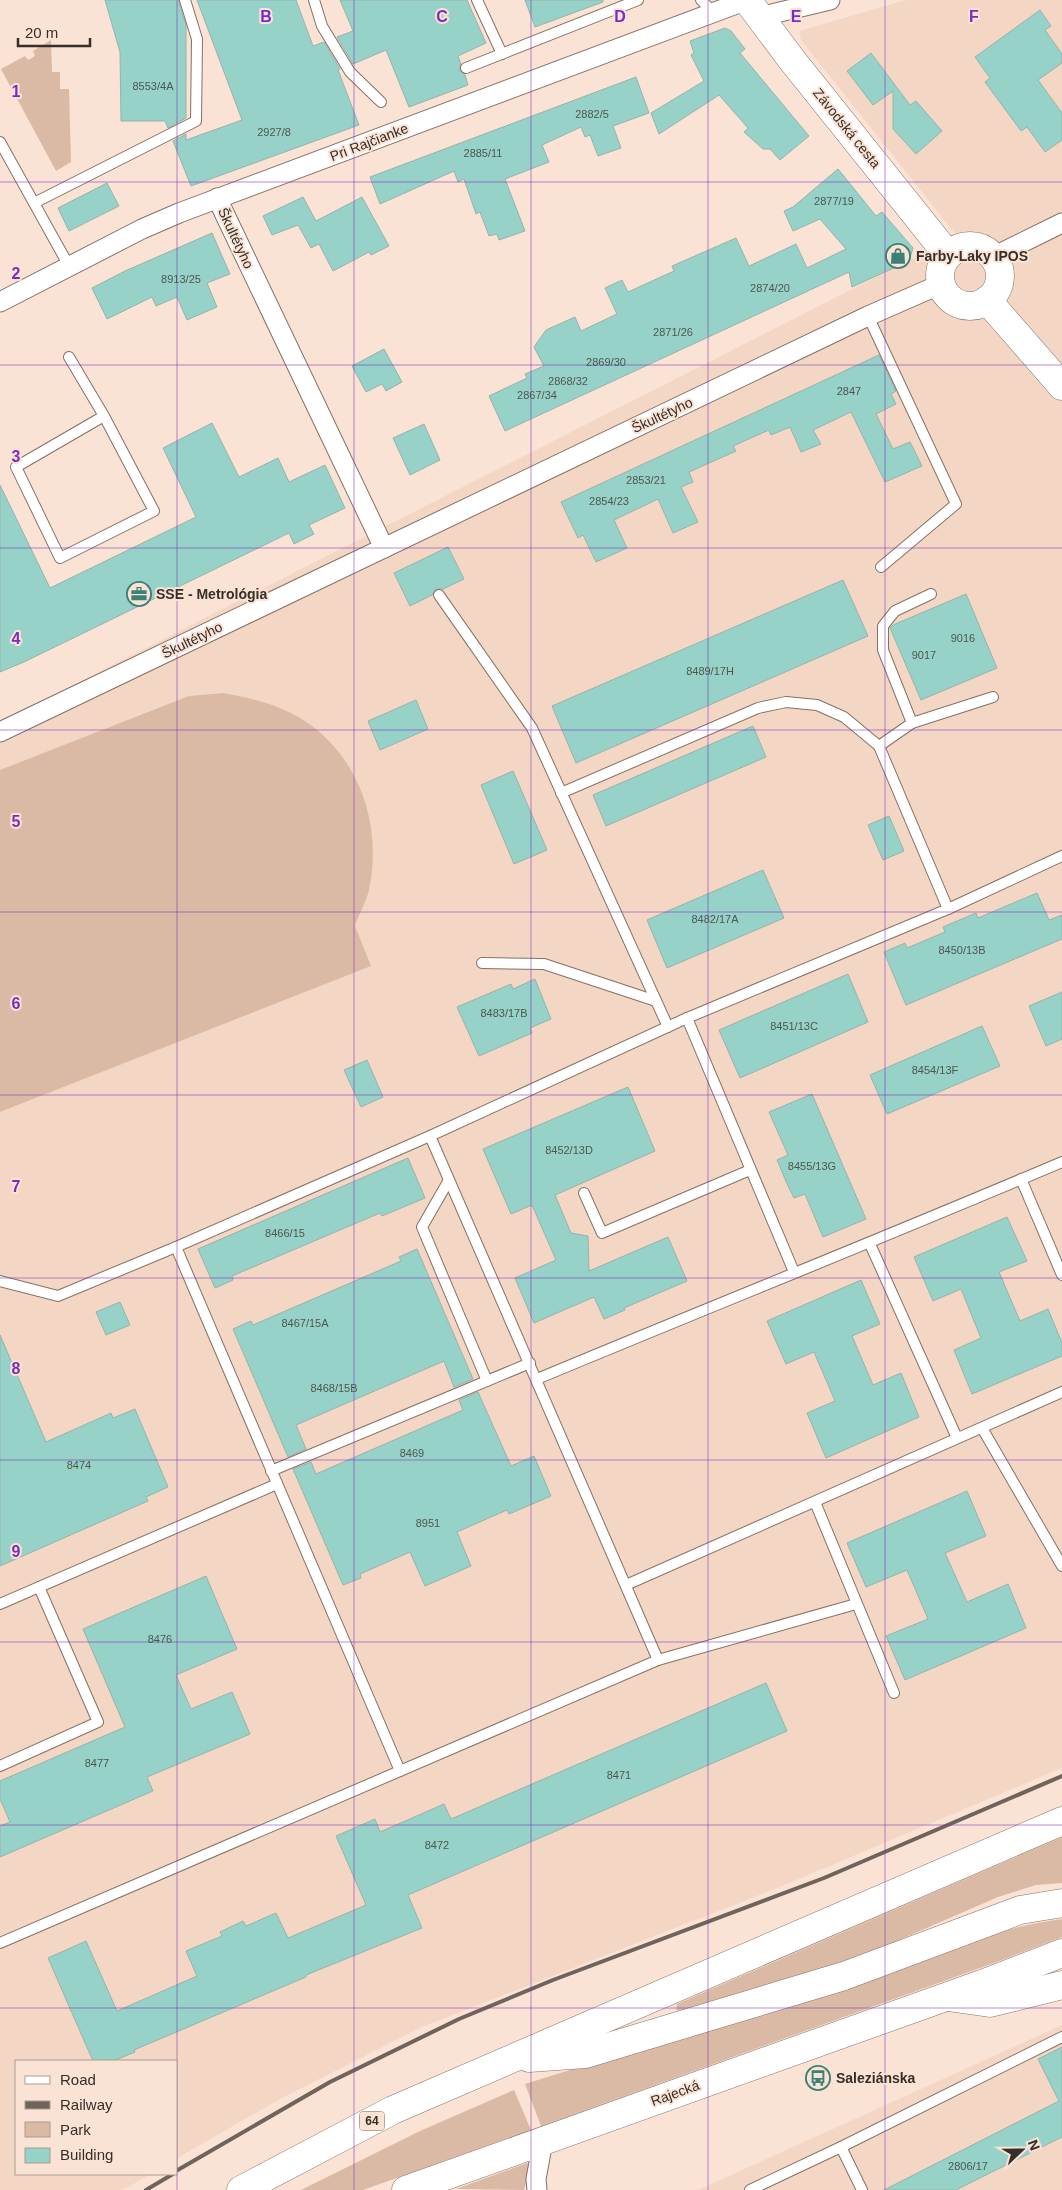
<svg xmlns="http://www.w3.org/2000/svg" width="1062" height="2190" font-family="Arial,sans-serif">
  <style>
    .built { fill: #f3d7c4 }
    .green { fill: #dbbaa5 }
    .building { fill: #96d2c7; stroke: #96b2ac }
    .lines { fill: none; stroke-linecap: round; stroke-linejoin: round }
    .lane-casing { stroke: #857164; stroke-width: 12 }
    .street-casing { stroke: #857164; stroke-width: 21 }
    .secondary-casing { stroke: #857164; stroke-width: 29 }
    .primary-casing { stroke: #857164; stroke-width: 29 }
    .lane { stroke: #fff; stroke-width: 10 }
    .street { stroke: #fff; stroke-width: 19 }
    .secondary { stroke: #fff; stroke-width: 28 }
    .primary { stroke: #fff; stroke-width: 28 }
    .rail { stroke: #70635b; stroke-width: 4 }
    .grid { fill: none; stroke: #7b2cbf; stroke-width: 1; stroke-opacity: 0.55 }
    .labels { text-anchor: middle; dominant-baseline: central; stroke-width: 4; stroke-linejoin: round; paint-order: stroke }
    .number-label { font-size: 11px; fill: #4e5750 }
    .shield { fill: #fae3d5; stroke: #71645c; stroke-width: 1 }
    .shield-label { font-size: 12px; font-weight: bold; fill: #362e28 }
    .street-label { font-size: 14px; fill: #362e28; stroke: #fae3d5 }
    .poi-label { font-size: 14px; font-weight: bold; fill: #362e28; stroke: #fae3d5; text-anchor: start }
    .grid-label { font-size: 16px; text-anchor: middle; font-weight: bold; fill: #7b2cbf; stroke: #fae3d5; stroke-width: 4; stroke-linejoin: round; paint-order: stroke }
  </style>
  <rect width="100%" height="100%" fill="#fae3d5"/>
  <g class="built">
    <polygon points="906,0 1062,0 1062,1768 775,1889 422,2027 280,2099 176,2159 176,2061 16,2061 16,2174 151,2174 123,2190 0,2190 0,722 957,236 801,40 799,31"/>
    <polygon points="1062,2025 1062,2190 698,2190"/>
  </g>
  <g class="green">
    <polygon points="51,40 52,72 60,72 60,89 69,89 71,162 56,171 1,69 25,56 28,60 35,56 33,51"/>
    <path d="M 223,693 C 246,697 267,702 289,712 C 355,744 384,820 369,890 C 366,902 359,914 355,926 L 371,966 L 0,1112 L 0,770 L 189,696 Z"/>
    <polygon points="1062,1837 1062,1883 1036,1885 998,1897 844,1964 681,2011 676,2010 677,2004"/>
    <path d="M 1062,1919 L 1062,1937 L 994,1963 L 541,2126 L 525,2084 C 631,2050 740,2022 847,1987 C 918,1964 988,1928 1062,1919 Z"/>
    <polygon points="514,2090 531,2130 363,2190 301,2190 420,2131"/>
    <polygon points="527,2163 531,2165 524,2190 456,2189"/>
  </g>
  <g class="building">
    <polygon points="105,0 178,0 186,25 186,118 168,128 165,121 121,121 120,52"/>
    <polygon points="197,0 296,0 313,46 324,42 340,69 338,70 359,125 191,186 173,141 186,134 186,140 242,120"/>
    <polygon points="340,0 467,0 486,43 458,56 461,64 459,70 465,75 468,85 409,107 386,50 353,64 337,37 353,31"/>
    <polygon points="525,0 603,0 603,2 535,27"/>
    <polygon points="1040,10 1051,26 1045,30 1062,54 1062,63 1038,80 1062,113 1062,140 1045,152 1027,127 1021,131 985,82 990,78 975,57"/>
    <polygon points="725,28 731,31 745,49 740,53 809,136 780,160 770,149 763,149 744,132 748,128 719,95 659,134 651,113 704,81 691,55 694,53 690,41"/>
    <polygon points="871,53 910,105 916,101 942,131 916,154 893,129 893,91 873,105 847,71"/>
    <polygon points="636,77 649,113 613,126 621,148 598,156 590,135 585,137 581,127 542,145 549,162 505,179 525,231 499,240 497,234 489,236 480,212 476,214 464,179 458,182 454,171 380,204 370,177"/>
    <polygon points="838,169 876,216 882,212 913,248 909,261 852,287 849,272 505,431 489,396 527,378 525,374 544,366 534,347 546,330 575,317 581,331 617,314 605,288 622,280 628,292 674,271 672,266 736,238 749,266 796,244 807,268 846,249 820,219 793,231 784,211 793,207"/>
    <polygon points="107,183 119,206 69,231 58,208"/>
    <polygon points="303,197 316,221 362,197 389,246 371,255 369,252 333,271 319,244 311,248 298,225 272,235 263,216"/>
    <polygon points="212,233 230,274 207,283 217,307 187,320 177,297 156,306 152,297 107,319 92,288 125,271"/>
    <polygon points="384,349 402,382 386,391 382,384 366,392 352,366"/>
    <polygon points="879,355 896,391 891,394 896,404 876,414 893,449 910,442 922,466 885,482 851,412 813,430 821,444 801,452 790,427 771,435 769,430 733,446 736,451 689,472 693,482 681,487 698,522 673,533 658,499 614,520 627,548 596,562 583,535 578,538 561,502"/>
    <polygon points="212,423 239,477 278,458 289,482 325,465 345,508 309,525 314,534 294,544 289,533 24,662 0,672 0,485 50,588 196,517 163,448"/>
    <polygon points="424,424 440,460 410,475 393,438"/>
    <polygon points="448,547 464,579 443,589 436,589 432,595 410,606 394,573"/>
    <polygon points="843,580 868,636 576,763 552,706"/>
    <polygon points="966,594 997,668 921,700 890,628 893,625"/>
    <polygon points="416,700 428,729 380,750 368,721"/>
    <polygon points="753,726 766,757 606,826 593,795"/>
    <polygon points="513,771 547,850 514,864 481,785"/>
    <polygon points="889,816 904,851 883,860 868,825"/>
    <polygon points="763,870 784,918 667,968 647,920"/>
    <polygon points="1037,893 1049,920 1062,915 1062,939 906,1005 884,952 905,943 907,948 945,932 943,927 976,913 978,918"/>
    <polygon points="848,974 868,1022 740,1078 719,1030"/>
    <polygon points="535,979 551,1019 530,1028 532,1033 479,1056 457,1007 511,984 513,989"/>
    <polygon points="1062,992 1062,1039 1046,1046 1029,1006"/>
    <polygon points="982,1026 1000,1066 887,1114 870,1075"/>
    <polygon points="367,1060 383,1097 361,1107 344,1070"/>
    <polygon points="628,1087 655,1151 555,1195 571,1233 588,1236 589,1271 668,1237 687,1281 624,1308 625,1310 604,1319 594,1297 534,1323 515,1278 556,1260 532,1205 511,1214 483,1149"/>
    <polygon points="812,1094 866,1219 823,1237 805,1194 794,1198 788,1186 777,1160 788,1155 769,1112"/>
    <polygon points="408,1158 425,1198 382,1216 380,1213 232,1276 233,1280 215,1288 198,1249"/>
    <polygon points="1007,1217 1027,1261 999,1272 1020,1321 1048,1309 1062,1343 1062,1356 972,1394 954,1350 981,1338 961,1289 933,1301 914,1257"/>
    <polygon points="417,1249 473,1379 454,1387 444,1361 296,1425 306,1449 288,1457 233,1329 251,1321 253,1325 401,1261 399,1257"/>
    <polygon points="861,1280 880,1324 852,1336 873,1385 901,1373 919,1417 826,1458 807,1413 835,1401 814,1352 786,1364 767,1321"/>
    <polygon points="120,1302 130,1325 106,1335 96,1312"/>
    <polygon points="0,1335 46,1442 111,1413 113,1418 135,1409 168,1487 146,1497 148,1501 0,1566"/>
    <polygon points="478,1392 511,1466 534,1456 551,1496 509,1514 507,1510 457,1532 471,1566 425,1586 410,1552 360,1574 361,1578 343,1585 293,1469 311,1462 316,1474 463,1410 459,1400"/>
    <polygon points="967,1491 986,1536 945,1553 967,1602 1008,1584 1026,1628 905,1680 886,1636 928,1619 907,1570 866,1587 847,1543"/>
    <polygon points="206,1576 237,1649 176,1675 191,1709 232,1692 250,1734 147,1777 153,1791 0,1857 0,1826 10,1822 0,1799 0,1781 125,1727 83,1629"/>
    <polygon points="766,1683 787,1731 408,1895 422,1928 306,1975 306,1977 134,2050 135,2052 113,2061 93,2061 48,1958 86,1941 117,2011 197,1976 186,1951 222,1936 220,1932 243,1921 246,1926 276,1913 288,1938 366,1905 336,1836 375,1819 380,1832 444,1804 451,1819"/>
    <polygon points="1062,2047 1062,2137 956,2190 884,2190 1059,2101 1038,2059"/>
  </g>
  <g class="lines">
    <defs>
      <g id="lane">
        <polyline points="314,0 322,26 350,72 381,102"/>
        <polyline points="477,0 502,54"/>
        <polyline points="701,0 714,13"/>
        <polyline points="466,68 638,0"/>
        <polyline points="0,142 69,266"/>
        <polyline points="34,203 196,121 197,39 185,0"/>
        <polyline points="868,316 956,504 881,567"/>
        <polyline points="69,357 104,416 154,511 60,558 16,467 104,416"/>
        <polyline points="439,595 532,728 668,1027"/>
        <polyline points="912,723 883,650 883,626 895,611 931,594"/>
        <polyline points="879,746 912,723 993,697"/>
        <polyline points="561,793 758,708 786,702 817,705 844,717 879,746 948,909"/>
        <polyline points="482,963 544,964 656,1001"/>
        <polyline points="687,1018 794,1272"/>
        <polyline points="430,1136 658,1660"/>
        <polyline points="1021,1179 1062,1275"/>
        <polyline points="449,1180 422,1227 487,1381"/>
        <polyline points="584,1193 602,1233 750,1170"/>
        <polyline points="870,1244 957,1438"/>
        <polyline points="176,1247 400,1771"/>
        <polyline points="0,1281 58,1296 176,1247 430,1136 687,1018 948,909 1062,856"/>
        <path d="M 537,1379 C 712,1306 888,1236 1062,1162"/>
        <polyline points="982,1428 1062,1566"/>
        <polyline points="271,1471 530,1363"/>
        <polyline points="815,1502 894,1693"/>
        <polyline points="626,1585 1062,1392"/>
        <polyline points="0,1604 277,1484"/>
        <polyline points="0,1766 98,1722 39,1587"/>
        <polyline points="0,1943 658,1660 856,1604"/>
        <polyline points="841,2147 862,2190"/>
        <polyline points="750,2190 841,2147 1062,2037"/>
      </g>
      <g id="street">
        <polyline points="759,17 830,0"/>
        <polyline points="217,198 384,548"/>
        <polyline points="993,257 1062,223"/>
        <polyline points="0,302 142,229 179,213 747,0"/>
        <polyline points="0,732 868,316 941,284"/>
        <polyline points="537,2190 536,2179 543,2141"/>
      </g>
      <g id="secondary">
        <polyline points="747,0 792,60 948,255"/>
        <circle cx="970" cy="276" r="30"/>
        <polyline points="987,300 1062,386"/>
      </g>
      <g id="primary">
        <polyline points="948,1997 990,2003 1062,1985"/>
        <polyline points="529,2058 585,2054 844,1976 1020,1910 1062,1903"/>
        <polyline points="241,2190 393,2110 1062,1821"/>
        <polyline points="406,2190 982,1984 1062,1953"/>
      </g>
    </defs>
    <use href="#lane" class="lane-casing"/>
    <use href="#street" class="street-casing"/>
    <use href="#secondary" class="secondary-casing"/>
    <use href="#primary" class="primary-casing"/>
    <use href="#lane" class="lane"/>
    <use href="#street" class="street"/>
    <use href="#secondary" class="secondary"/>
    <use href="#primary" class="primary"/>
    <g class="rail">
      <polyline points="176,2171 330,2082 459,2019 553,1980 824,1878 1062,1776"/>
      <polyline points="146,2190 173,2174"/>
    </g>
  </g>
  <path class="grid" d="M 177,0 L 177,2190M 354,0 L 354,2190M 531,0 L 531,2190M 708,0 L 708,2190M 885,0 L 885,2190M 0,182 L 1062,182M 0,365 L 1062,365M 0,548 L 1062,548M 0,730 L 1062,730M 0,912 L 1062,912M 0,1095 L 1062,1095M 0,1278 L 1062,1278M 0,1460 L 1062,1460M 0,1642 L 1062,1642M 0,1825 L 1062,1825M 0,2008 L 1062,2008"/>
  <defs>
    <symbol id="shop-ring" viewBox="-11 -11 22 22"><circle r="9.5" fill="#fae3d5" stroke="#3c8177" stroke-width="1.5"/><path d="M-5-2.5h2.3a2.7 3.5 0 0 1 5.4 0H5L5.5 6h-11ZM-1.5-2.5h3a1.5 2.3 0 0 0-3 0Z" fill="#3c8177"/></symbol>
    <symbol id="office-ring" viewBox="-11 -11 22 22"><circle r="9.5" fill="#fae3d5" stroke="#3c8177" stroke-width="1.5"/><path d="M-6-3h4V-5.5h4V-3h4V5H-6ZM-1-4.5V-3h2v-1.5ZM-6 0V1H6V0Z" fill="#3c8177"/></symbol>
    <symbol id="bus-ring" viewBox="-11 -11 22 22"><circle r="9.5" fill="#fae3d5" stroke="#3c8177" stroke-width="1.5"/><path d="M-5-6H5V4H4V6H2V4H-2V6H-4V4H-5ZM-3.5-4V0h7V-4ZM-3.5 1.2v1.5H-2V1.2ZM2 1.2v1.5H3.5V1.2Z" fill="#3c8177"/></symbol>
  </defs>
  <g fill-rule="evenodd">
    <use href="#shop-ring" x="884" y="242" width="28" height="28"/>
    <use href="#office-ring" x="125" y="580" width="28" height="28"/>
    <use href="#bus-ring" x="804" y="2064" width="28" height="28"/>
  </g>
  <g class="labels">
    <g class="number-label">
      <text x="153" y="86">8553/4A</text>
      <text x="592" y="114">2882/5</text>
      <text x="274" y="132">2927/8</text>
      <text x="483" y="153">2885/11</text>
      <text x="834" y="201">2877/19</text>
      <text x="181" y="279">8913/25</text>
      <text x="770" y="288">2874/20</text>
      <text x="673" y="332">2871/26</text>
      <text x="606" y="362">2869/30</text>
      <text x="568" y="381">2868/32</text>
      <text x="849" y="391">2847</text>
      <text x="537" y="395">2867/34</text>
      <text x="646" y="480">2853/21</text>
      <text x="609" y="501">2854/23</text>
      <text x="963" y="638">9016</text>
      <text x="924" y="655">9017</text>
      <text x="710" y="671">8489/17H</text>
      <text x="715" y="919">8482/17A</text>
      <text x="962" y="950">8450/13B</text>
      <text x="504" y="1013">8483/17B</text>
      <text x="794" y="1026">8451/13C</text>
      <text x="935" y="1070">8454/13F</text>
      <text x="569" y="1150">8452/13D</text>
      <text x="812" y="1166">8455/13G</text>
      <text x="285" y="1233">8466/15</text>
      <text x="305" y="1323">8467/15A</text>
      <text x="334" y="1388">8468/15B</text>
      <text x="412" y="1453">8469</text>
      <text x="79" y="1465">8474</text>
      <text x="428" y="1523">8951</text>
      <text x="160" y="1639">8476</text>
      <text x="97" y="1763">8477</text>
      <text x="619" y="1775">8471</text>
      <text x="437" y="1845">8472</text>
      <text x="968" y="2166">2806/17</text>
    </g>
    <rect class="shield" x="359.5" y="2111.5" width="25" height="19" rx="4"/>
    <g class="shield-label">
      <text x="372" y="2121">64</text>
    </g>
    <g class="street-label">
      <text transform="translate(847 128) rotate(51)">Závodská cesta</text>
      <text transform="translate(369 142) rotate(-21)">Pri Rajčianke</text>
      <text transform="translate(236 238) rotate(65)">Škultétyho</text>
      <text transform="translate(662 415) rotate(-25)">Škultétyho</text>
      <text transform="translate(192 640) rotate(-26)">Škultétyho</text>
      <text transform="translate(675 2093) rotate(-20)">Rajecká</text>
    </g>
    <g class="poi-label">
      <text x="916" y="256">Farby-Laky IPOS</text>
      <text x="156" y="594">SSE - Metrológia</text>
      <text x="836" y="2078">Saleziánska</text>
    </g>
  </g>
  <g class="grid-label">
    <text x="266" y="22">B</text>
    <text x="442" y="22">C</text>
    <text x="620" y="22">D</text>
    <text x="796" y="22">E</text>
    <text x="974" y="22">F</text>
    <text x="16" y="97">1</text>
    <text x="16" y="279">2</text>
    <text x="16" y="462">3</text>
    <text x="16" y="644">4</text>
    <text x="16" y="827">5</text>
    <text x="16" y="1009">6</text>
    <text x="16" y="1192">7</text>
    <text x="16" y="1374">8</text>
    <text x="16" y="1557">9</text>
  </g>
  <rect x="15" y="2060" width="162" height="115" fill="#fae3d5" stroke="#ac9b90"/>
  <rect x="25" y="2076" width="25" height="8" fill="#ffffff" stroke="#ac9b90"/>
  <text x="60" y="2085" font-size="15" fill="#362e28">Road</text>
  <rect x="25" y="2101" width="25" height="8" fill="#70635b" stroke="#ac9b90"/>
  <text x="60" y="2110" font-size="15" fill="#362e28">Railway</text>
  <rect x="25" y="2122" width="25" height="15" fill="#dbbaa5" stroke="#ac9b90"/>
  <text x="60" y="2135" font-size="15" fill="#362e28">Park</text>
  <rect x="25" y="2148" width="25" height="15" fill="#96d2c7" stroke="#ac9b90"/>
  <text x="60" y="2160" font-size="15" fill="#362e28">Building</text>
  <g transform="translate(1022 2150) rotate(68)" stroke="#fae3d5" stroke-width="4" paint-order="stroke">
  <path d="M0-4L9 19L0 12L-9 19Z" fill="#362e28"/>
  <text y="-8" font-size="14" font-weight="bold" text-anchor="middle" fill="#362e28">N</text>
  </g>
  <path d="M18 38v8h72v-8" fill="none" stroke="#362e28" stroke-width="2.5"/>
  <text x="25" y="38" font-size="15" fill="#362e28" stroke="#fae3d5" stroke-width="4" paint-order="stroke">20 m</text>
</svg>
